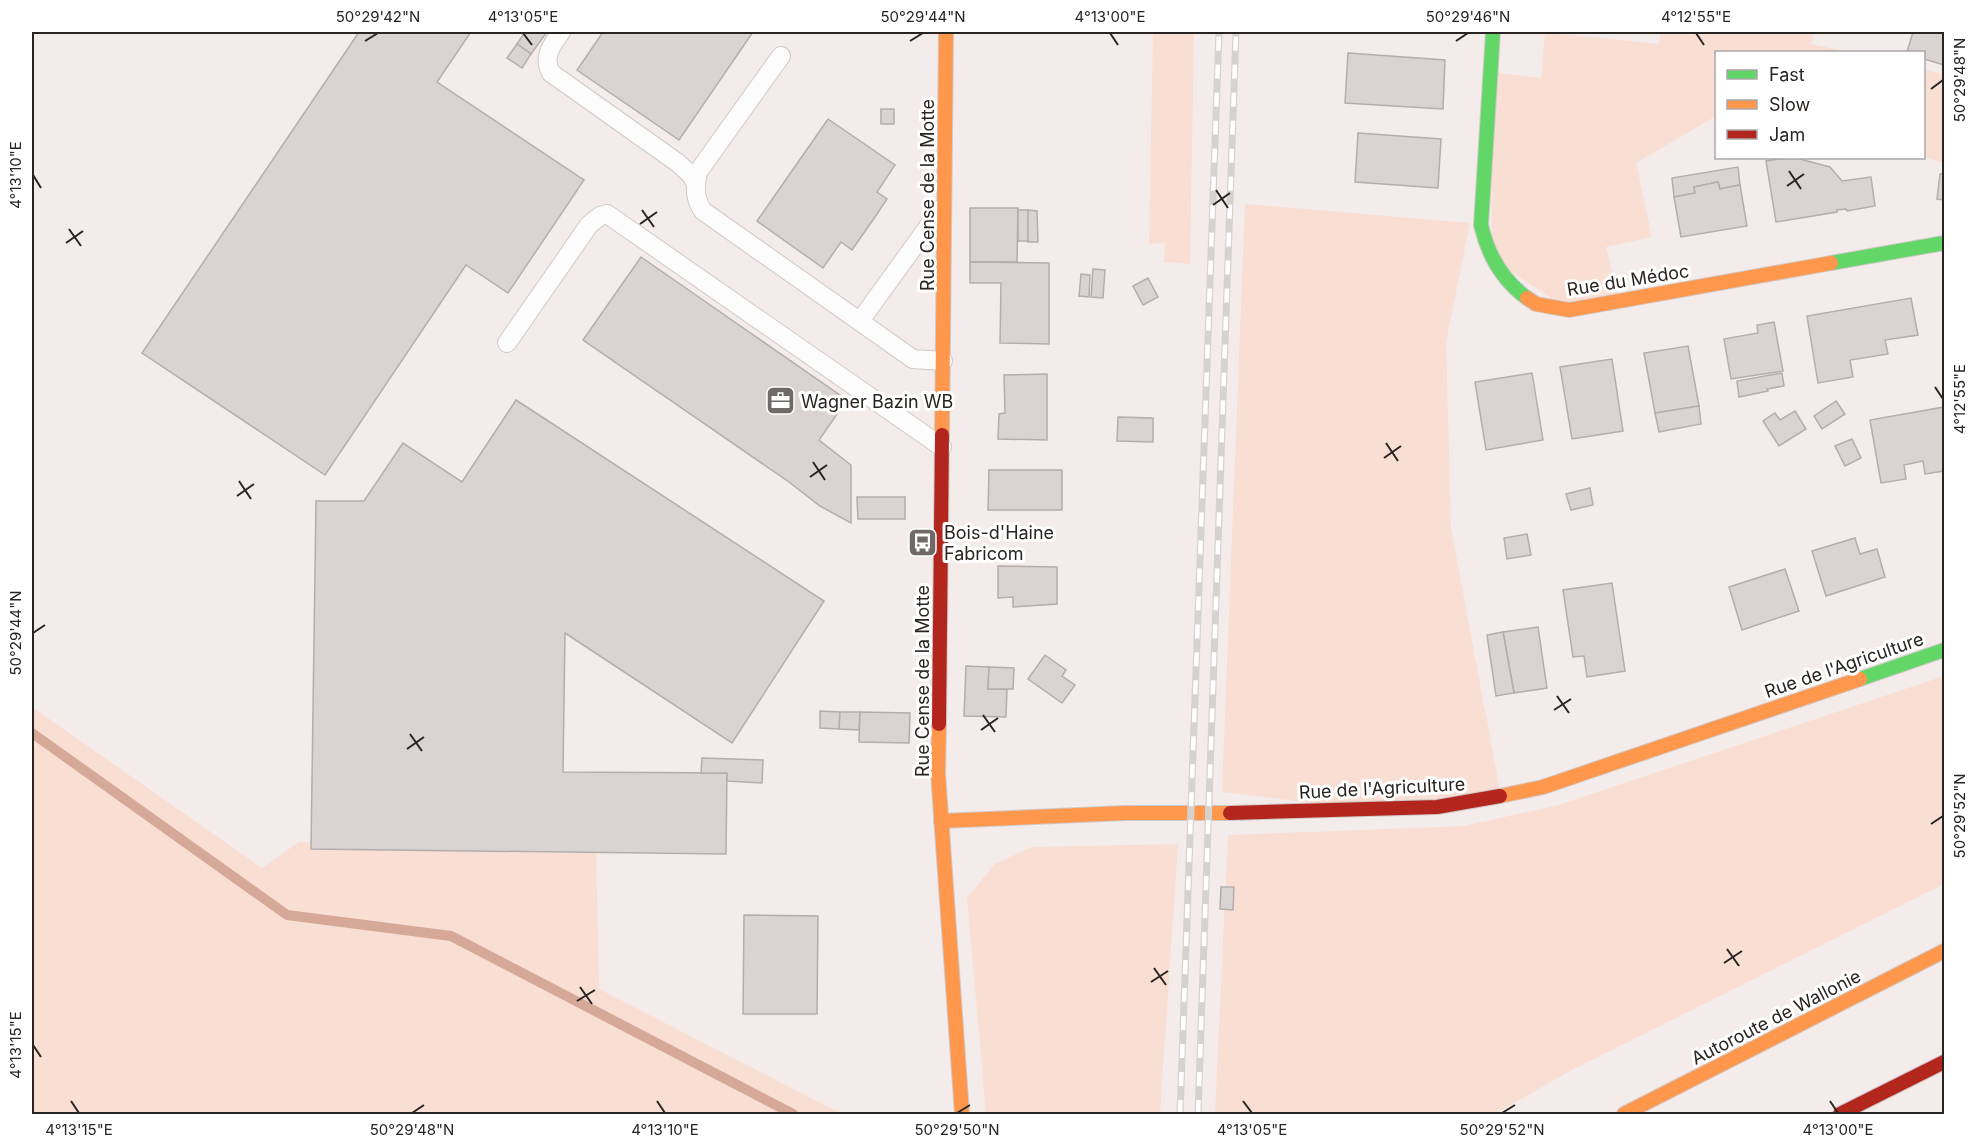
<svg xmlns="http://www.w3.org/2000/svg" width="1976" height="1146" font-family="Inter,sans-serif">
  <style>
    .green { fill: #f9ded4 }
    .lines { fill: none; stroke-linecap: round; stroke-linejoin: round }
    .stream { stroke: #d5a898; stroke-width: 10 }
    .building { fill: #d9d3d2; stroke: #b3adac; stroke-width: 1.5 }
    .lane-casing { stroke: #cfc9c7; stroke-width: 20 }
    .fast-casing { stroke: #cfc9c7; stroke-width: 16 }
    .slow-casing { stroke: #cfc9c7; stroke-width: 16 }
    .jam-casing { stroke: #cfc9c7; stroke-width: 16 }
    .lane { stroke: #fdfcfc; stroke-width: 18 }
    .fast { stroke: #63d668; stroke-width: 14 }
    .slow { stroke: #ff974d; stroke-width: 14 }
    .jam { stroke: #b3261e; stroke-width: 14 }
    .rail-casing { stroke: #d5d3d2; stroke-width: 7 }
    .rail { stroke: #fff; stroke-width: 4.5; stroke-dasharray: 14; stroke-linecap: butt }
    .ticks { fill: none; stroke: #282422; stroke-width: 2 }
    .labels { text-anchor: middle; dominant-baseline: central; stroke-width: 6; stroke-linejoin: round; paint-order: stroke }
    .street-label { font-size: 18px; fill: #282422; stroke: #fff }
    .poi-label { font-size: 18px; fill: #282422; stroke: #fff; text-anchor: start }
    .neatline { fill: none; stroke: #282422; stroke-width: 2 }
    .ticks-label { font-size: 15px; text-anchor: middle; fill: #282422 }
  </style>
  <rect width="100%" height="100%" fill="#f3ecea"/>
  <g class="green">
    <polygon points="1153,32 1194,32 1190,264 1164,262 1165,243 1149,244"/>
    <polygon points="1545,32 1659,44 1661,32 1814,32 1811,44 1848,52 1716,52 1716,116 1636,163 1652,237 1606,247 1619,301 1569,310 1492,259 1491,72 1541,78"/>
    <polygon points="1924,70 1944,74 1944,163 1924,157"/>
    <polygon points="1245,204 1470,223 1446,342 1451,528 1501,796 1356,808 1222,792"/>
    <polygon points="1944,676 1944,884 1570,1071 1495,1114 1215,1114 1228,835 1464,826 1559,805"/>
    <polygon points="32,707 262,868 299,842 596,847 599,989 842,1114 32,1114"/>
    <polygon points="1178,844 1160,1114 986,1114 967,898 995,864 1032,847"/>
  </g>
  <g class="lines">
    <polyline class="stream" points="32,733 287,915 451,936 793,1114"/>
  </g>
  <g class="building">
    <polygon points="359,32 471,32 437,82 584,180 508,293 466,265 325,475 142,353"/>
    <polygon points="525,32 547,32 531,54 517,44"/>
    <polygon points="603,32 753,32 679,140 577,70"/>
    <polygon points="1913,32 1944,32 1944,65 1924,59 1924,52 1907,52"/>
    <polygon points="517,44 531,54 522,68 507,58"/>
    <polygon points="1348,53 1445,60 1443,109 1345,103"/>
    <rect x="881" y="109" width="13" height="15"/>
    <polygon points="828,119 895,165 877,192 887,199 875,217 852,250 841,242 823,268 757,221"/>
    <polygon points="1358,133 1441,139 1438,188 1355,182"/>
    <polygon points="1786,158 1796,158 1830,167 1842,181 1871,177 1875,206 1847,211 1846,209 1837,210 1837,212 1776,222 1766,161"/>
    <polygon points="1738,167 1740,185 1720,189 1718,182 1694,187 1695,193 1674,197 1672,178"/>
    <polygon points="1940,174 1944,174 1944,200 1937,199"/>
    <polygon points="1718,182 1720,189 1740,185 1747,226 1681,237 1674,197 1695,193 1694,187"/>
    <polygon points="970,208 1018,208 1017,262 970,262"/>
    <rect x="1018" y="210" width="10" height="31"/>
    <polygon points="1028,210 1037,211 1038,242 1028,242"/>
    <polygon points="641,257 847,400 819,440 851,465 851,523 820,506 789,482 583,340"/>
    <polygon points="970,262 1049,263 1049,344 1000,343 1001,283 970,283"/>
    <polygon points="1093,269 1105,270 1103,298 1091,297"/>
    <polygon points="1081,274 1090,275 1089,297 1079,296"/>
    <polygon points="1148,278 1158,297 1143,305 1133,286"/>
    <polygon points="1911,298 1918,335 1885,340 1888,354 1850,360 1853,377 1818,383 1807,316"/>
    <polygon points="1774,322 1783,371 1731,379 1724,339 1758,333 1757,325"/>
    <polygon points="1688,346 1699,406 1655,413 1644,353"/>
    <polygon points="1612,359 1623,431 1572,439 1560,367"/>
    <polygon points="1532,373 1543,440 1486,450 1475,382"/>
    <polygon points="1782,373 1784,386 1767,389 1768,391 1739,397 1737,381"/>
    <polygon points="1047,374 1047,440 998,439 999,414 1005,413 1004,375"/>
    <polygon points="516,400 824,601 732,743 565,633 563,772 727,773 726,854 311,849 316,501 364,501 403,443 462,482"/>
    <polygon points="1836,401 1845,414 1822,429 1814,416"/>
    <polygon points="1699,406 1701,424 1659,432 1655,413"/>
    <polygon points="1944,407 1944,471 1925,474 1923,461 1904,465 1906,479 1881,483 1870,420"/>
    <polygon points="1795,411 1806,429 1779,446 1763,421 1775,413 1780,420"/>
    <polygon points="1118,417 1153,418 1153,442 1117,441"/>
    <polygon points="1852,439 1861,458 1845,466 1835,446"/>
    <polygon points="989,470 1062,470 1062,510 988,510"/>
    <polygon points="1590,488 1593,505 1571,510 1566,494"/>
    <polygon points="857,497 905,497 905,519 858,519"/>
    <polygon points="1527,534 1531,555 1507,559 1504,538"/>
    <polygon points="1855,538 1860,554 1877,549 1885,577 1826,596 1812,551"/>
    <polygon points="998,566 1057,567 1057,604 1013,607 1013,597 998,598"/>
    <polygon points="1785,569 1799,611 1742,630 1729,587"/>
    <polygon points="1612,583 1625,671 1587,677 1584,656 1573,657 1563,590"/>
    <polygon points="1538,627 1547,688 1514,693 1503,632"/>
    <polygon points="1503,632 1514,693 1496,696 1487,635"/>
    <polygon points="1045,655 1066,670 1062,676 1075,685 1062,703 1028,679"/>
    <polygon points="966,666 989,667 988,689 1007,689 1006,717 964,716"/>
    <polygon points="989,667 1014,668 1013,689 988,689"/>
    <polygon points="820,711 840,712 839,729 820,728"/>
    <polygon points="840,712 860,712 859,730 839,729"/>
    <polygon points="860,712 910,713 909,743 859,742"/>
    <polygon points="702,758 763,760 762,783 727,781 727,773 701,773"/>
    <polygon points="1221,887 1234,887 1233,910 1220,909"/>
    <polygon points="744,915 818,916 817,1014 743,1014"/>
  </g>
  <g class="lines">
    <defs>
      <g id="lane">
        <path d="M 561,32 C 552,45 542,57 551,73 L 678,163 L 691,175 L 696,184"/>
        <path d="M 781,56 L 698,172 C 695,187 694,198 703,211 L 913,359 L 943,361"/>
        <polyline points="860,321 941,209"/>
        <polyline points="507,343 589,225 600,216 607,214 942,447"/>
      </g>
      <g id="fast">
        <path d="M 1493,32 L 1481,225 C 1488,255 1502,280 1527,298"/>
        <polyline points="1831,263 1944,243"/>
        <polyline points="1860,679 1944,650"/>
      </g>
      <g id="slow">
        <polyline points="1527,298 1536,304 1569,310 1831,263"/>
        <polyline points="942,435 946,32"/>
        <polyline points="939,724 938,773 962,1114"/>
        <polyline points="1500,796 1543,787 1860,679"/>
        <polyline points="941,821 1125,813 1230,813"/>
        <polyline points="1624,1114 1944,951"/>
      </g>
      <g id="jam">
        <polyline points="939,724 942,435"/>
        <polyline points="1230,813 1437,807 1500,796"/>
        <polyline points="1840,1114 1944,1062"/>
      </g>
    </defs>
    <use href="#lane" class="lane-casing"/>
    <use href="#fast" class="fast-casing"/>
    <use href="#slow" class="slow-casing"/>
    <use href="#jam" class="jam-casing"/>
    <use href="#lane" class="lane"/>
    <use href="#fast" class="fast"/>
    <use href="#slow" class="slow"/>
    <use href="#jam" class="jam"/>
    <defs>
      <g id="rail">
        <polyline points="1180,1114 1219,32"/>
        <polyline points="1198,1114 1236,32"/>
      </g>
    </defs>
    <use href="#rail" class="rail-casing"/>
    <use href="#rail" class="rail"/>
  </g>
  <path class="ticks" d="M 523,33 L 532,45M 1110,33 L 1118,45M 1696,33 L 1704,45M 365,41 L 378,33M 910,41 L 923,33M 1456,41 L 1468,33M 1931,89 L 1943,80M 1789,171 L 1801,189M 33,175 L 41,188M 1787,186 L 1804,174M 1216,190 L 1228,208M 1213,205 L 1230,193M 642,210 L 654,227M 640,224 L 657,212M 69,229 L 81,246M 66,243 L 83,231M 1935,387 L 1943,399M 1386,443 L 1398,461M 1384,458 L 1401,446M 813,462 L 825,480M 810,477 L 827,465M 239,481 L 251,499M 237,496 L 254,484M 33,633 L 45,625M 1557,696 L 1569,713M 1554,710 L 1571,699M 983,715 L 995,732M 981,730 L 998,718M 410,734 L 422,751M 407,749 L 424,737M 1931,824 L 1943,816M 1727,949 L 1739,966M 1724,963 L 1742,951M 1154,968 L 1166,985M 1151,982 L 1168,971M 580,987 L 592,1004M 577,1001 L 595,990M 33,1045 L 41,1057M 71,1101 L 79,1113M 657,1101 L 665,1113M 1243,1101 L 1252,1113M 1830,1101 L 1838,1113M 412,1113 L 424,1105M 957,1113 L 970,1105M 1502,1113 L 1515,1105"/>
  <defs>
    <symbol id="office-square" viewBox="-11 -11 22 22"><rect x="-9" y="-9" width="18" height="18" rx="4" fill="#6f6a68" stroke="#fff"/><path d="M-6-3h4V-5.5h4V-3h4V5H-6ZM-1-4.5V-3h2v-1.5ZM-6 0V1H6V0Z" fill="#fff"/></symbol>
    <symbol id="bus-square" viewBox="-11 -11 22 22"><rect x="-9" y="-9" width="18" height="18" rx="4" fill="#6f6a68" stroke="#fff"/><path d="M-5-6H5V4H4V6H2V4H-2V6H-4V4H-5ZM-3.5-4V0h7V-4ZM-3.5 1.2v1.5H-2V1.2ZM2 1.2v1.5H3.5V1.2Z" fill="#fff"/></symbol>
  </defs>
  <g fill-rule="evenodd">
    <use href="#office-square" x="764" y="384" width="33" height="33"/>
    <use href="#bus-square" x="906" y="526" width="33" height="33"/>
  </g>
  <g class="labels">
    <g class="street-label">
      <text transform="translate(927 195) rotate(-90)">Rue Cense de la Motte</text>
      <text transform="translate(1628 280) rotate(-9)">Rue du Médoc</text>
      <text transform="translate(1844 665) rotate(-19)">Rue de l'Agriculture</text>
      <text transform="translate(922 681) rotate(-90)">Rue Cense de la Motte</text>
      <text transform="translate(1382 788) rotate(-3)">Rue de l'Agriculture</text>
      <text transform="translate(1776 1017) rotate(-27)">Autoroute de Wallonie</text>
    </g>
    <g class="poi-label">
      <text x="801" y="401">Wagner Bazin WB</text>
      <text x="944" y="532">Bois-d'Haine<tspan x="944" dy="21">Fabricom</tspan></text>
    </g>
  </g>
  <rect width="1976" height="1146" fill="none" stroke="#ffffff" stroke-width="66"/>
  <rect x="1715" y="51" width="210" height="108" fill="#ffffff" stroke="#a9a7a7" stroke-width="1.5"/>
  <rect x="1727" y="70" width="30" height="9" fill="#63d668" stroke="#a9a7a7" stroke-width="1.5"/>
  <text x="1769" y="81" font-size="18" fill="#282422">Fast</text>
  <rect x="1727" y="100" width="30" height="9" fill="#ff974d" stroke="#a9a7a7" stroke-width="1.5"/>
  <text x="1769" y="111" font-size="18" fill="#282422">Slow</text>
  <rect x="1727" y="130" width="30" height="9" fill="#b3261e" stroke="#a9a7a7" stroke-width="1.5"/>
  <text x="1769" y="141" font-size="18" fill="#282422">Jam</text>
  <rect x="33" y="33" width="1910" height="1080" class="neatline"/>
  <g class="ticks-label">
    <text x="378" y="22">50°29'42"N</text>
    <text x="523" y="22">4°13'05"E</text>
    <text x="923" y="22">50°29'44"N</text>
    <text x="1110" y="22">4°13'00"E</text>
    <text x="1468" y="22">50°29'46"N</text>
    <text x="1696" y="22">4°12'55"E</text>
    <text transform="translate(1960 80) rotate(-90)" y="5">50°29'48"N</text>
    <text transform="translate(16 175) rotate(-90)" y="5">4°13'10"E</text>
    <text transform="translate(1960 399) rotate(-90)" y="5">4°12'55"E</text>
    <text transform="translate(16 633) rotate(-90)" y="5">50°29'44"N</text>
    <text transform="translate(1960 816) rotate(-90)" y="5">50°29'52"N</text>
    <text transform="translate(16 1045) rotate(-90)" y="5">4°13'15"E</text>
    <text x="79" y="1135">4°13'15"E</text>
    <text x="412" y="1135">50°29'48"N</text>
    <text x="665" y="1135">4°13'10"E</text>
    <text x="957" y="1135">50°29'50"N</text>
    <text x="1252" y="1135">4°13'05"E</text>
    <text x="1502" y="1135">50°29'52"N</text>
    <text x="1838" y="1135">4°13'00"E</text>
  </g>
</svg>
